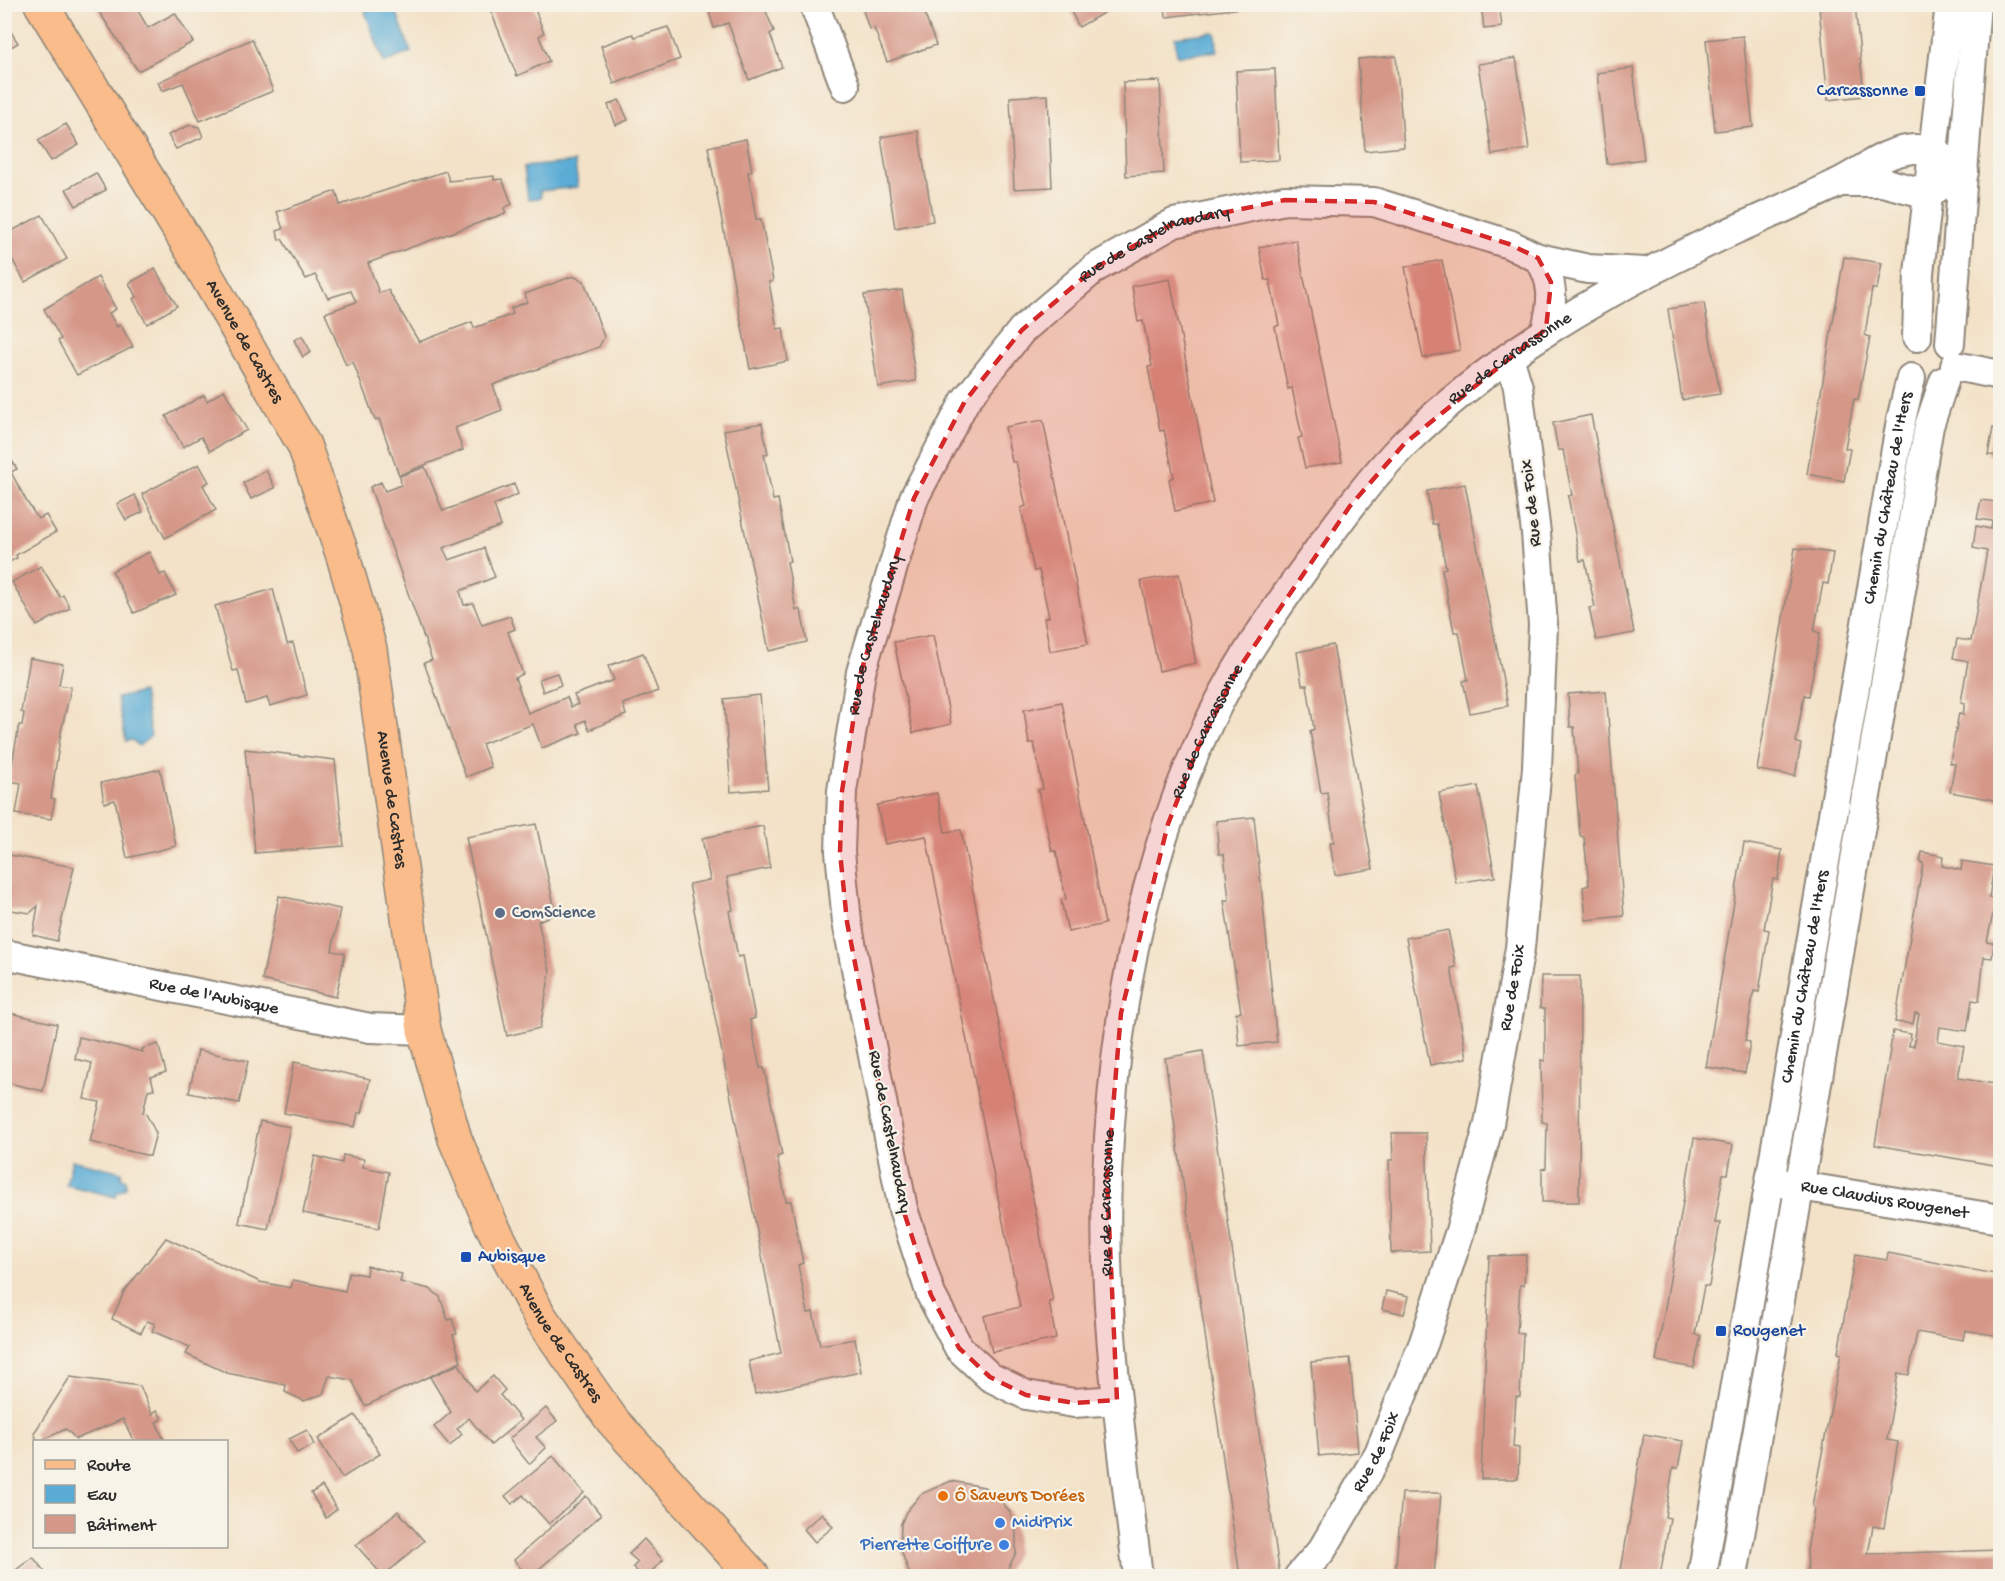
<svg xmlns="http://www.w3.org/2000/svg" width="2005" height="1581" font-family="'Gochi Hand',sans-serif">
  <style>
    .water { fill: #5aacd5; stroke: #426c80; stroke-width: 1.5 }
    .building { fill: #d59888 }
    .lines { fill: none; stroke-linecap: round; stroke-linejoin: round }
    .street-casing { stroke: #8f867a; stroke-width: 32 }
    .primary-casing { stroke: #8f867a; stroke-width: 36 }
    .street { stroke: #fff; stroke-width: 28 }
    .primary { stroke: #f9bc8a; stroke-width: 33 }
    .marked { fill: #d62828; fill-opacity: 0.2; stroke: #d62828; stroke-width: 4.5; stroke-dasharray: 12 8; stroke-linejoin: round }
    .transit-dot { fill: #1a4fb4; stroke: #f7f3e8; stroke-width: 2 }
    .service-dot { fill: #5c6f8a; stroke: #f7f3e8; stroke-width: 2 }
    .food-dot { fill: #e8710a; stroke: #f7f3e8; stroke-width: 2 }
    .shop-dot { fill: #3f7fe0; stroke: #f7f3e8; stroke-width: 2 }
    .labels { text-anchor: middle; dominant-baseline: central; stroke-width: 4.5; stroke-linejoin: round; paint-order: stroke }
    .transit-label { font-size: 18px; fill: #164399; stroke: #f7f3e8; text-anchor: start }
    .street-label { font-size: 18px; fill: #2b2b2b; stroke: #f7f3e8 }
    .service-label { font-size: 18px; fill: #4e5e75; stroke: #f7f3e8; text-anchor: start }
    .food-label { font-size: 18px; fill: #c56008; stroke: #f7f3e8; text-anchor: start }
    .shop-label { font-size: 18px; fill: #366cbe; stroke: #f7f3e8; text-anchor: start }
  </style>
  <rect width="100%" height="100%" fill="#f7f3e8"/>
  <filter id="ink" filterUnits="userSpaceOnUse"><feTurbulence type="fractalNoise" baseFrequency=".0167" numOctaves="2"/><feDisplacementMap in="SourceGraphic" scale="12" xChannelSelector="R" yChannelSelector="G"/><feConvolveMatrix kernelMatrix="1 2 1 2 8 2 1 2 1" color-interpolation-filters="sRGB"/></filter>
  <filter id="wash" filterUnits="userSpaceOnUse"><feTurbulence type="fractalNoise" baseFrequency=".008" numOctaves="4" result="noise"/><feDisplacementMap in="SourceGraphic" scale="24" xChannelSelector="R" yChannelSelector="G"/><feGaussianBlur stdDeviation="1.35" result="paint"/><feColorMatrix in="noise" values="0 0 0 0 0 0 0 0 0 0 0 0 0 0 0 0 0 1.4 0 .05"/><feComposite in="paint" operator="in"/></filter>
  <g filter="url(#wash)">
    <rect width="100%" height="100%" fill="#f3e2c8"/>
    <g class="water">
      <polygon points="372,5 394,5 411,52 384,63 365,12"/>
      <polygon points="1213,32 1216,34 1217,51 1177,56 1175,37"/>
      <polygon points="575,162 578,187 540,191 541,198 528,199 524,167"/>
      <polygon points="143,692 151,736 139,746 132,740 126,741 117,698"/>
      <polygon points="72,1160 122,1172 121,1177 126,1180 126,1188 117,1192 116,1197 66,1185"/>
    </g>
    <g id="blocks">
      <g class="building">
        <polygon points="94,4 134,4 148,28 175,13 193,42 138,71"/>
        <polygon points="488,4 533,4 544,33 539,36 549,61 517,76"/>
        <polygon points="718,4 763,4 774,31 770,34 782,67 749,80 728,23 714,28 708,9"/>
        <polygon points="861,4 921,4 936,45 887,62 874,28 869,29"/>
        <polygon points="1067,4 1110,4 1112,8 1079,27"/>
        <polygon points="1133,4 1260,4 1260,6 1166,17 1165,7 1134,9"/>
        <polygon points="1481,4 1499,4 1502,27 1484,29"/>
        <polygon points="1847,4 1855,4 1864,96 1828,100 1819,8"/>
        <polygon points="4,21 18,43 4,51"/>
        <polygon points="668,27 680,59 614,84 601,46 633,34 635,37"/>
        <polygon points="1743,36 1753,127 1715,131 1706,40"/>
        <polygon points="252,39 273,91 200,121 183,83 162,91 158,82"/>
        <polygon points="1396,56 1404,147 1365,151 1358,59"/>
        <polygon points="1516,58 1529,149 1492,155 1478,64"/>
        <polygon points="1633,68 1644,159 1607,164 1597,73"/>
        <polygon points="1275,69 1279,160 1240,162 1236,71"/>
        <polygon points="1160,81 1164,173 1126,176 1123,82"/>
        <polygon points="1048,95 1052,187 1014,189 1010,97"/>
        <polygon points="619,100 628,120 616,125 608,105"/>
        <polygon points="66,124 79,145 51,161 38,140"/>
        <polygon points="190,125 199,127 203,137 176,149 168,135"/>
        <polygon points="918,131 933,221 895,228 881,137"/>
        <polygon points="746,139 752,171 748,172 756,219 761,219 773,281 769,282 777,329 783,328 788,361 750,369 708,147"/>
        <polygon points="446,171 449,181 494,176 494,180 502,179 512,204 504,208 506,213 368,263 379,293 388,290 419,342 472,322 474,328 513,314 511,308 527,302 525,294 573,276 584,281 604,337 599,347 493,385 502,410 455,428 463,450 399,475 379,419 375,420 353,362 346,365 325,313 356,302 351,291 328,298 315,275 306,279 282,239 279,240 277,231 283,229 277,212 336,191 340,205"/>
        <polygon points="96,173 106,190 76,206 66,189"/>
        <polygon points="42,215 67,259 25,282 4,245 4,235"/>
        <polygon points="1296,240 1342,462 1305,468 1298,438 1302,437 1292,388 1288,389 1275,327 1279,325 1270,280 1265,280 1259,247"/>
        <polygon points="1844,257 1882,263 1877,289 1872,289 1865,335 1870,337 1858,400 1854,399 1845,448 1850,449 1844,481 1807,474"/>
        <polygon points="1442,260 1460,350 1423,358 1405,267"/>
        <polygon points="155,269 177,306 147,324 133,299 136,297 129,283"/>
        <polygon points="98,277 116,309 109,313 117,327 120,324 133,347 77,375 58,341 61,339 44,309"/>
        <polygon points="1170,279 1213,503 1175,511 1169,479 1174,477 1164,430 1160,431 1148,367 1152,366 1143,321 1138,322 1132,286"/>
        <polygon points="902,290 916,381 878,387 864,295"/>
        <polygon points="1704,303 1720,394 1682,400 1668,309"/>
        <polygon points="302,336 311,352 303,357 294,340"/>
        <polygon points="224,390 247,430 210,451 201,437 183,447 166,416 204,395 207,401"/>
        <polygon points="1591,415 1634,633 1596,640 1589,608 1595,607 1585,560 1580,561 1568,496 1572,495 1563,450 1558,450 1553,423"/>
        <polygon points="1043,420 1088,644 1050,651 1044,618 1049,617 1039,570 1034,571 1021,508 1026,506 1016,462 1012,462 1005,427"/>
        <polygon points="762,423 768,454 764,454 773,500 778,499 790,561 787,562 796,610 801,610 807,642 769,651 724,430"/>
        <polygon points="1993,428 2000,430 2000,456 1988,455"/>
        <polygon points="6,451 17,469 11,472 27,502 38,519 46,515 56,532 16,555 17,558 4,565"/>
        <polygon points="199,464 209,482 203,485 216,510 165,538 142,494"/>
        <polygon points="425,467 443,511 514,484 518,494 494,505 501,526 443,548 449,560 484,548 495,577 460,591 464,605 473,603 482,625 510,616 515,629 508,632 523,674 515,678 528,713 567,697 571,707 578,704 574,695 614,680 608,666 643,653 658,691 623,704 626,715 589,730 585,720 577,724 581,733 542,748 533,724 482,744 491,767 466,777 424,663 432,660 370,487 381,482 385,491 401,485 400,476"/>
        <polygon points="266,470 275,488 251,499 243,483"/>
        <polygon points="1999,482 2000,482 2000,801 1950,792 1955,764 1950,763 1959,713 1963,714 1965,703 1961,702 1968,661 1953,658 1957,639 1971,641 1987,551 1973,548 1976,526 1991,529 1992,521 1977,519 1981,500 1996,502"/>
        <polygon points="1465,484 1508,706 1470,713 1463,681 1468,680 1459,632 1454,632 1442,569 1446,568 1437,524 1432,524 1427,491"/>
        <polygon points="135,495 143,512 126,520 117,504"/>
        <polygon points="1795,548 1833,553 1828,584 1823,583 1814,631 1820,633 1809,696 1804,695 1796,742 1801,744 1795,776 1757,770"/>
        <polygon points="149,552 160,575 165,573 176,595 134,613 112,571"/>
        <polygon points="41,566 60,597 63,595 70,608 37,626 12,582"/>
        <polygon points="1179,574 1196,663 1159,671 1141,581"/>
        <polygon points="273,589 287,644 293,643 307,695 270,706 267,698 246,704 238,670 233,671 215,606"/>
        <polygon points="933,635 951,724 913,733 894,642"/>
        <polygon points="1333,645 1373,869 1335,875 1330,842 1334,842 1327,792 1321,793 1310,731 1314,729 1307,685 1302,685 1297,652"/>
        <polygon points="30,658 63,664 59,685 71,687 61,732 51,798 55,799 51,819 16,814 21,783 9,781 19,725 22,725 24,713 21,712"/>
        <polygon points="557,673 561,685 543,692 539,679"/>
        <polygon points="1606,691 1624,916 1586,920 1583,887 1589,885 1584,837 1580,836 1575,775 1578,774 1574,727 1570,727 1568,694"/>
        <polygon points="760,695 768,789 731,792 724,699"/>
        <polygon points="1062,702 1105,924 1068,932 1061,900 1066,899 1056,851 1052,851 1038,790 1043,789 1034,743 1029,744 1024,710"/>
        <polygon points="245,749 335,760 344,846 255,853"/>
        <polygon points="160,769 176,846 127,858 115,800 104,803 101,783"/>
        <polygon points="1478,786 1495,877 1456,883 1439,793"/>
        <polygon points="937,793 945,832 961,830 1053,1301 1049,1302 1056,1339 992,1352 984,1316 1020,1307 926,836 885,844 877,805"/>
        <polygon points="1254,817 1277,1042 1239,1046 1236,1013 1241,1012 1224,900 1229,900 1224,854 1219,854 1216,821"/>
        <polygon points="536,824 556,914 538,921 550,972 540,1028 507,1036 466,837"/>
        <polygon points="763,826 770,868 727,877 733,910 729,911 738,957 743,956 755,1018 750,1020 760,1068 764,1068 782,1155 777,1157 786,1201 791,1201 803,1263 798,1265 808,1313 813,1312 820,1345 855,1339 861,1372 755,1394 749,1361 781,1353 689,884 710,880 702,838"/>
        <polygon points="1744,843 1782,850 1778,880 1773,879 1764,929 1769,930 1759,992 1754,991 1745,1041 1750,1042 1745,1073 1706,1067"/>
        <polygon points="1922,852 1943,856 1942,866 1961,870 1962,861 1994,866 1989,898 1996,899 1987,942 1994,943 1992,958 1984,957 1979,1001 1972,1000 1967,1031 1940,1027 1938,1041 1964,1046 1958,1078 2000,1085 2000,1166 1875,1145 1893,1031 1911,1034 1909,1046 1914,1046 1916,1030 1919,1014 1915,1013 1913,1024 1895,1022 1923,863 1920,862"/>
        <polygon points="4,854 74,867 57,941 33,935 38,906 30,913 4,909"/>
        <polygon points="279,896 340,909 332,951 345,953 336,997 262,980"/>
        <polygon points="1448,930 1456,967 1451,968 1467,1058 1430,1065 1406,938"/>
        <polygon points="1541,976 1580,976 1579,1202 1542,1202 1542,1169 1546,1168 1547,1123 1542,1122 1541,1060 1545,1061 1545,1009 1540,1008"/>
        <polygon points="10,1013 57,1024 43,1091 4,1082 4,1018 9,1019"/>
        <polygon points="79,1037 143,1052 142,1049 158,1044 166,1072 151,1077 154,1089 148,1090 143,1113 146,1114 156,1133 150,1156 90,1142 100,1102 84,1099 92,1063 75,1059"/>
        <polygon points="198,1050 248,1061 239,1103 189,1093"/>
        <polygon points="1203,1051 1280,1576 1240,1576 1165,1058"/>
        <polygon points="294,1062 370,1079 362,1113 358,1113 355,1127 284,1113"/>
        <polygon points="260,1121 290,1127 268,1229 239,1223"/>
        <polygon points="1392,1133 1426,1133 1430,1251 1391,1253 1389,1160 1393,1160"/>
        <polygon points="1694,1138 1733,1145 1728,1174 1723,1174 1715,1223 1720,1223 1709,1286 1704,1286 1695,1334 1701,1336 1694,1368 1656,1361"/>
        <polygon points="343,1155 364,1159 363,1167 389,1172 379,1228 303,1213 315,1156 342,1163"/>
        <polygon points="166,1238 260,1282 291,1288 293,1280 345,1291 349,1272 366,1275 367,1266 402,1274 400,1282 430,1289 440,1297 448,1320 452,1319 457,1334 453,1335 461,1362 365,1406 352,1380 329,1376 323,1394 304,1401 285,1392 286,1385 227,1373 186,1354 190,1347 152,1331 155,1324 147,1321 141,1333 112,1319 124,1292"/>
        <polygon points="1888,1253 2000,1275 2000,1329 1999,1336 1965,1330 1963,1340 1917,1332 1909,1375 1898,1373 1887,1440 1898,1442 1884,1528 1873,1526 1868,1554 2000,1550 2000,1576 1808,1576 1807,1551 1814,1508 1812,1506 1841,1354 1838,1353 1855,1255 1887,1260"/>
        <polygon points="1526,1255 1524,1285 1520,1285 1517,1333 1523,1334 1520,1397 1516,1397 1513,1447 1519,1448 1518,1479 1481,1479 1489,1256"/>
        <polygon points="1386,1291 1409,1296 1404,1314 1382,1309"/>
        <polygon points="1350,1358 1358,1452 1319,1456 1311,1362"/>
        <polygon points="459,1364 475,1391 493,1376 505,1390 500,1395 521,1420 491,1445 469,1418 457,1429 462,1434 450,1446 434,1427 451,1412 430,1377"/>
        <polygon points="70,1377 140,1386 152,1414 157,1410 162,1419 156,1422 165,1442 134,1442 123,1419 76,1439 66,1429 38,1442 34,1433"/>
        <polygon points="546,1408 557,1421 536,1437 546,1448 529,1464 509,1439"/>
        <polygon points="355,1415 380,1454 342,1478 318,1439"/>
        <polygon points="307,1430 314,1445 297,1453 289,1439"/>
        <polygon points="1644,1434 1683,1441 1678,1468 1673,1468 1665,1517 1670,1518 1660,1576 1620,1576"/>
        <polygon points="553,1456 584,1493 549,1524 523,1495 512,1504 505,1496"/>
        <polygon points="951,1481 984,1487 997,1495 1010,1512 1016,1532 1016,1553 1004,1576 913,1576 909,1572 900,1548 901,1524 906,1512 921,1494"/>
        <polygon points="322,1486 337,1509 326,1518 311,1493"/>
        <polygon points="1402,1493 1441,1493 1434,1576 1395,1576"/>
        <polygon points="586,1496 601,1515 531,1576 527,1576 514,1560"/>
        <polygon points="398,1511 424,1541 383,1576 356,1545"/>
        <polygon points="822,1513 833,1527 815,1542 804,1529"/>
        <polygon points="644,1539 663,1560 647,1576 642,1576 633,1567 638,1562 629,1554"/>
        <polygon points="33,1557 48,1576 8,1576"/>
      </g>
    </g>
  </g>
  <g filter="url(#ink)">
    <use href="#blocks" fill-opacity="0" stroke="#8f867a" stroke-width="1.5"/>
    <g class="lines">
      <defs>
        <g id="street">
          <polyline points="814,4 845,86"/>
          <polyline points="1843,182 1882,182 1928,194 1943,184"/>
          <path d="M 1538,258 C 1555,280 1553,303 1546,329"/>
          <polyline points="1917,337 1919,273 1950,4"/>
          <polyline points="1950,343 1976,4"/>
          <polyline points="1955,366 2000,375"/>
          <path id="s1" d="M 4,954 L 370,1028 L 424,1030"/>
          <path id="s2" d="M 1782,1183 L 2000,1219"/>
          <path id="s3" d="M 1117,1400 L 1074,1403 L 1026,1395 L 990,1377 L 959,1348 L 931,1295 L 903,1209 L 847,922 L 840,852 L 842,791 L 861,672 L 914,498 L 965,401 L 1022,330 L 1095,268 L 1174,223 L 1285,200 L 1374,202 L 1509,244 L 1538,258 L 1588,269 L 1645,272"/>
          <path id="s4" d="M 1138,1576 C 1122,1444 1102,1310 1107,1176 C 1114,1004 1148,824 1235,673 C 1258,633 1286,595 1313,557 C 1342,517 1372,476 1407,441 C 1498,353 1605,291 1719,237 C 1758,219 1799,202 1838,183 C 1863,171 1884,151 1914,149 C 1934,148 1948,162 1964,172"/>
          <path id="s5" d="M 1299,1576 L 1322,1550 L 1379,1453 L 1424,1342 L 1460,1231 L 1489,1124 L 1520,948 L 1537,768 L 1543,625 L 1536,533 L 1518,387 L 1509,357"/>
          <path id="s6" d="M 1702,1576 L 1901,420 L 1911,378"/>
          <polyline points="1733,1576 1929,426 1944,381"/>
        </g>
        <g id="primary">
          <path id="s7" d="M 41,4 L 194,254 L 304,445 L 343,556 L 370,649 L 424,1030 L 455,1139 L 491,1224 L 539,1315 L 612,1420 L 753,1576"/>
        </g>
      </defs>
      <use href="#street" class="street-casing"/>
      <use href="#primary" class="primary-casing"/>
      <use href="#street" class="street"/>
      <use href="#primary" class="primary"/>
    </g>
  </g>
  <path class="marked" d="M 1285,200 L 1374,202 L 1509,244 L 1538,258 L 1551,282 L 1546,329 L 1405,443 L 1350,506 L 1235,674 L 1198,748 L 1168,824 L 1121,1013 L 1107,1179 L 1117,1400 L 1074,1403 L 1026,1395 L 990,1377 L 959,1348 L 931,1295 L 903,1209 L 847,922 L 840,852 L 842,791 L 861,672 L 914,498 L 965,401 L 1022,330 L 1095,268 L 1174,223 Z"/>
  <g class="transit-dot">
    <rect x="1914" y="85" width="12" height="12" rx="3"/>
    <rect x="460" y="1251" width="12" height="12" rx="3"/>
    <rect x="1715" y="1325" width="12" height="12" rx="3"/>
  </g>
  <circle class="service-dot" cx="500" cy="913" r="6"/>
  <circle class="food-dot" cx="943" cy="1496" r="6"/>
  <g class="shop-dot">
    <circle cx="1000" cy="1523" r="6"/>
    <circle cx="1004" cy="1545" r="6"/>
  </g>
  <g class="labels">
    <g class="transit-label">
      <text x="1908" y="91" text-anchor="end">Carcassonne</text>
      <text x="478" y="1257">Aubisque</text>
      <text x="1733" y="1331">Rougenet</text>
    </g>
    <g class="street-label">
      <text stroke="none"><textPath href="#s3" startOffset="1412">Rue de Castelnaudary</textPath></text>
      <text stroke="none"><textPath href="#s7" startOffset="394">Avenue de Castres</textPath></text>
      <text stroke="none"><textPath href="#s4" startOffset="1347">Rue de Carcassonne</textPath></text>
      <text stroke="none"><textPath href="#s6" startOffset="1094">Chemin du Château de l'Hers</textPath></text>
      <text transform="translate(1532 503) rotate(-96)">Rue de Foix</text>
      <text stroke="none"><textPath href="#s3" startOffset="908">Rue de Castelnaudary</textPath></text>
      <text stroke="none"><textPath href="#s4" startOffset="861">Rue de Carcassonne</textPath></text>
      <text stroke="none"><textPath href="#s7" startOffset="880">Avenue de Castres</textPath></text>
      <text stroke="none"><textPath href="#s6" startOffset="608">Chemin du Château de l'Hers</textPath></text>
      <text stroke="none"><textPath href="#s5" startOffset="633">Rue de Foix</textPath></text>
      <text stroke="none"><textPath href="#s1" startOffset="214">Rue de l'Aubisque</textPath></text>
      <text transform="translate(889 1132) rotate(79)">Rue de Castelnaudary</text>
      <text stroke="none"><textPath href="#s2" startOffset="104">Rue Claudius Rougenet</textPath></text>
      <text stroke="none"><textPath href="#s4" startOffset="375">Rue de Carcassonne</textPath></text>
      <text stroke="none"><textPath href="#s7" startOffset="1456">Avenue de Castres</textPath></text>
      <text stroke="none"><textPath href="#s5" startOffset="147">Rue de Foix</textPath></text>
    </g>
    <g class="service-label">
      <text x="512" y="913">ComScience</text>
    </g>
    <g class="food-label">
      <text x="955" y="1496">Ô Saveurs Dorées</text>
    </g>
    <g class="shop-label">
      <text x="1012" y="1523">MidiPrix</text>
      <text x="992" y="1545" text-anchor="end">Pierrette Coiffure</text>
    </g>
  </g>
  <rect width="2005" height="1581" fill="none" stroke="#f7f3e8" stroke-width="24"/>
  <rect x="33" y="1440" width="195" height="108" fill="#f7f3e8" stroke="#a5a39c" stroke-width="1.5"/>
  <rect x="45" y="1460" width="30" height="9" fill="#f9bc8a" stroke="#a5a39c" stroke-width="1.5"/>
  <text x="87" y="1470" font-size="18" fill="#2b2b2b">Route</text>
  <rect x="45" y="1485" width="30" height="18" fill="#5aacd5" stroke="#a5a39c" stroke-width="1.5"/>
  <text x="87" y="1500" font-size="18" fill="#2b2b2b">Eau</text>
  <rect x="45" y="1515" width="30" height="18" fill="#d59888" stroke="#a5a39c" stroke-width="1.5"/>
  <text x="87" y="1530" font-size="18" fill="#2b2b2b">Bâtiment</text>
</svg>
